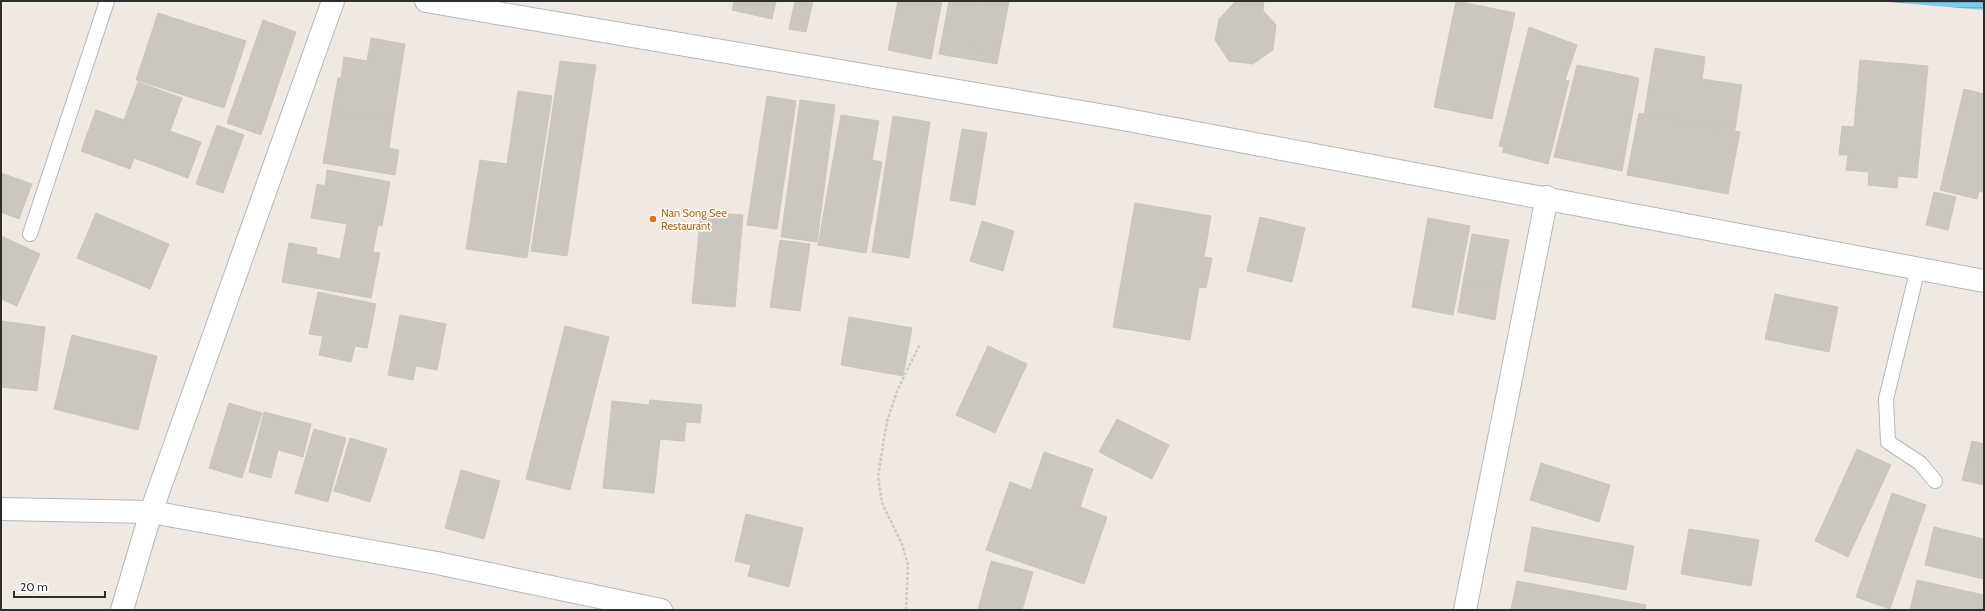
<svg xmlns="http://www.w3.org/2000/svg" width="1985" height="611" font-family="Cabin,sans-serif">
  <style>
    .water { fill: url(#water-rules) }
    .building { fill: #cbc7bf; stroke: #cbc5ba }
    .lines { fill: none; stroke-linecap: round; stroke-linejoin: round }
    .service-casing { stroke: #b4b7c1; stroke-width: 16 }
    .minor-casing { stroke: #b4b7c1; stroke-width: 24 }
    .path { stroke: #c9c9c9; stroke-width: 2.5; stroke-dasharray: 3 2; stroke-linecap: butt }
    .service { stroke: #fff; stroke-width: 14 }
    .minor { stroke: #fff; stroke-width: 22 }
    .food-dot { fill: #e8710a; stroke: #fff; stroke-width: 1.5 }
    .labels { text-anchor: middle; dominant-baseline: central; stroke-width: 3; stroke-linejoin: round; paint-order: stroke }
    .food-label { font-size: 11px; fill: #c56008; stroke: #fff; text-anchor: start }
  </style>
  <defs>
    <pattern id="water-rules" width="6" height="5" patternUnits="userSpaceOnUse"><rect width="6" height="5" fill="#75cff0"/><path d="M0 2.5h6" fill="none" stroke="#66b2ce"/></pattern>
  </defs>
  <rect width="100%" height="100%" fill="#efe9e1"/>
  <polygon class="water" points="1874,1 1984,1 1984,10 1876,1"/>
  <g class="building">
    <polygon points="734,1 776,1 772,19 732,10"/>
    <polygon points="795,1 813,1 806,32 789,29"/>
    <polygon points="898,1 942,1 931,59 888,50"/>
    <polygon points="949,1 984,1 973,60 939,54"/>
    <polygon points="985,1 1009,1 997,64 974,60"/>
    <polygon points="1235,1 1264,1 1263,10 1259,6 1234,3"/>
    <polygon points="1456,1 1515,13 1492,119 1434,107"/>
    <polygon points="1234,3 1259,6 1276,25 1273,50 1253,64 1229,61 1215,40 1219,19"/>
    <polygon points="158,13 246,41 224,108 136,80"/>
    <polygon points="263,20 296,32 261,135 227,123"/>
    <polygon points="1529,27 1577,45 1565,80 1569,81 1548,164 1502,152 1504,147 1499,146"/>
    <polygon points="371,38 405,44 393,120 332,111 338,78 341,78 344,57 367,61"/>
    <polygon points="1655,48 1705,57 1702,79 1742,85 1735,130 1644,115"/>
    <polygon points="1860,60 1928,66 1917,178 1898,176 1897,188 1868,185 1869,172 1846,170 1848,155 1839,155 1842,126 1854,127"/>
    <polygon points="560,61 596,65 567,256 531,251"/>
    <polygon points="1577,65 1639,78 1622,171 1554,157"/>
    <polygon points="138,82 182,98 170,131 201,142 188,178 134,158 130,169 81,151 96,110 124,120"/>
    <polygon points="1964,89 1984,94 1984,192 1979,191 1977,199 1940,190"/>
    <polygon points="518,91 552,96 527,258 466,249 480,160 507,164"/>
    <polygon points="767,96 796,101 777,229 747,225"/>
    <polygon points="800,100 835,105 817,242 781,237"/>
    <polygon points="332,111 393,120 389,148 399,150 395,175 323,163"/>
    <polygon points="1639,113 1740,132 1728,194 1627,175"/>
    <polygon points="841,115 879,121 872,160 882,162 866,253 818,245"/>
    <polygon points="893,116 930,122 909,258 872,252"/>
    <polygon points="217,125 244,135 223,193 196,184"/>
    <polygon points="962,129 987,133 975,205 950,200"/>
    <polygon points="327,170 390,182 382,226 378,225 373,252 380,253 371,298 282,282 289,243 317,248 316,254 340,259 347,224 311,218 317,184 325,186"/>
    <polygon points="1,173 32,184 19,219 1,212"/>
    <polygon points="1934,192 1956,197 1948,230 1926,225"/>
    <polygon points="1135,203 1211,216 1204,257 1212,258 1206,288 1199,287 1190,340 1113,327"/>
    <polygon points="701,212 743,215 735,307 692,303"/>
    <polygon points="96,213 169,244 150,289 77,258"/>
    <polygon points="1260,217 1305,228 1292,282 1247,271"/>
    <polygon points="1428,218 1470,226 1453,315 1412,307"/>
    <polygon points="982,221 1014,231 1003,271 970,261"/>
    <polygon points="1472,234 1509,240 1500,287 1463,282"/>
    <polygon points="1,236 40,254 17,306 1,299"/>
    <polygon points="780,240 810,244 800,311 770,307"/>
    <polygon points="1463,282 1500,287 1495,320 1458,312"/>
    <polygon points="318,292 376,304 367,348 355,346 351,362 319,355 323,336 309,334"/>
    <polygon points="1775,294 1838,307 1829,352 1765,339"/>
    <polygon points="400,315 446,324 437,370 416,366 413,380 388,375"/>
    <polygon points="849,317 912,328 903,376 841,365"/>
    <polygon points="1,321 45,327 37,391 1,387"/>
    <polygon points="565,326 609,337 570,490 526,479"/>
    <polygon points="72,335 157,356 138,430 54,409"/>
    <polygon points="988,346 1027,364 995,433 956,415"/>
    <polygon points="650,400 702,405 700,423 686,422 684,441 660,439 654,493 603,488 612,401 649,405"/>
    <polygon points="229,403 262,413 242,478 209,468"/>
    <polygon points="264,412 311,424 303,457 278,450 271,478 249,472"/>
    <polygon points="1117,419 1169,445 1152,479 1099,452"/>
    <polygon points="314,429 346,438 328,502 295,493"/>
    <polygon points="350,438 387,449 370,502 334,491"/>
    <polygon points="1972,441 1984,444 1984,485 1962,480"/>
    <polygon points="1857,449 1891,465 1848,557 1815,541"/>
    <polygon points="1044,452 1093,469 1080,507 1107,517 1084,584 986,550 1010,482 1031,490"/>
    <polygon points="1541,463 1610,485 1599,522 1530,500"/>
    <polygon points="461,470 500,481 484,539 445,528"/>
    <polygon points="1892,493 1926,505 1890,609 1856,597"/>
    <polygon points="746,514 803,528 789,587 748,576 751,565 735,561"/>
    <polygon points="1532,527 1634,546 1626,590 1524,571"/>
    <polygon points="1934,527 1984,539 1984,579 1925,565"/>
    <polygon points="1689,529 1759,540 1751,586 1681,574"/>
    <polygon points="991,561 1033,572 1022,610 978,610"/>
    <polygon points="1917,580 1984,595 1984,610 1910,610"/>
    <polygon points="1517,581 1646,605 1645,610 1511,610"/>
  </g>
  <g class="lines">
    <defs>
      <g id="service">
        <polyline points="30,234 107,1"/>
        <polyline points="1918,268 1886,399 1888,442 1920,463 1935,481"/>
      </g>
      <g id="minor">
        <polyline points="426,1 1117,118 1984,281"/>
        <polyline points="1,509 151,512 437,563 661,610"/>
        <polyline points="122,610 151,512 333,1"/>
        <polyline points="1465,610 1547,197"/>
      </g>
    </defs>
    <use href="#service" class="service-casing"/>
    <use href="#minor" class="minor-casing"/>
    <polyline class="path" points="906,610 908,565 902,544 882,503 878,476 887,421 897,391 920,344"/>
    <use href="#service" class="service"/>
    <use href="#minor" class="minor"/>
  </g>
  <circle class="food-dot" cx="653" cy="219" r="4"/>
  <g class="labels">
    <g class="food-label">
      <text x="661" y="213">Nan Song See<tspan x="661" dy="13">Restaurant</tspan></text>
    </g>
  </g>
  <rect width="1985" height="611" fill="none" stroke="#2e2e2e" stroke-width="4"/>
  <path d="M14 591v6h91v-6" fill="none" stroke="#2e2e2e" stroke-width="2"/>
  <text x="20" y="591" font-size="12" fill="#2e2e2e" stroke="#ffffff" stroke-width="3" paint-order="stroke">20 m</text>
</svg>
